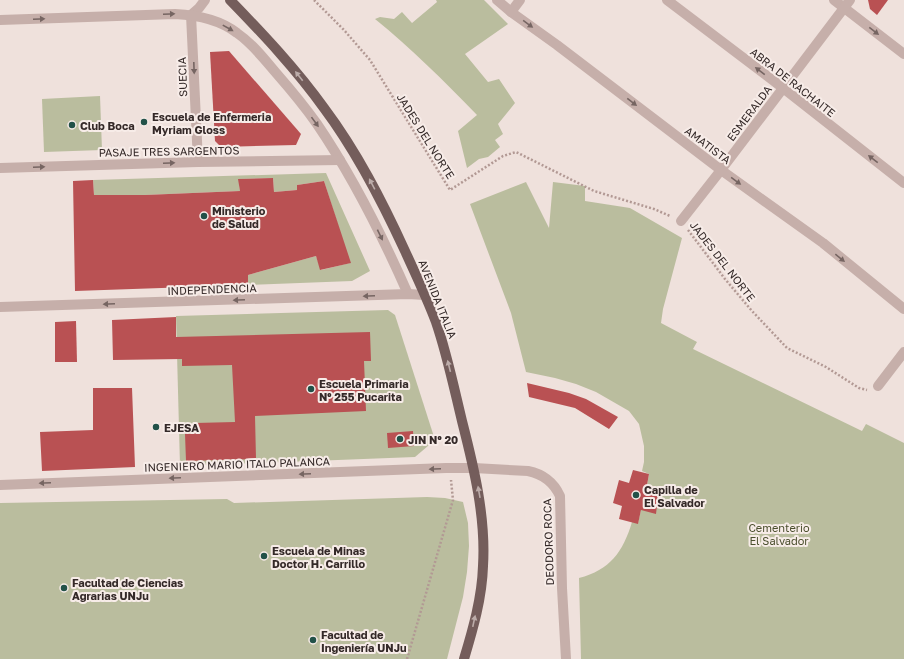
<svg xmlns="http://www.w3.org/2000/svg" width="904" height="659" font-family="'Golos Text',sans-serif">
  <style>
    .green { fill: #babd9e }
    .building { fill: #b95153 }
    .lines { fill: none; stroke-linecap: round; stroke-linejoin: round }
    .path { stroke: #b29994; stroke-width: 2.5; stroke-dasharray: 2 2; stroke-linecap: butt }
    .minor { stroke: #c6afaa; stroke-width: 10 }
    .major { stroke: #745d5b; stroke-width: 10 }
    .oneway { fill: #766562 }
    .oneway2 { fill: #bcaca9 }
    .poi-dot { fill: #225148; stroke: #f7ece8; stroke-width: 1.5 }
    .labels { text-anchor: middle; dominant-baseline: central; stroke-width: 4; stroke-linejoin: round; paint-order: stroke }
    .street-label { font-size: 11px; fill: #342928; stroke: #f7ece8 }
    .poi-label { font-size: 11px; font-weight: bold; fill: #342928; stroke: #f7ece8; text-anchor: start }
    .park-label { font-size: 11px; fill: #4c502f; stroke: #f7ece8 }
  </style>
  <rect width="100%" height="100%" fill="#efe1dc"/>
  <g class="green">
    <path d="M 436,0 L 484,0 L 508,24 L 465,54 L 488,82 L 499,79 L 515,103 L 498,124 L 503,134 L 495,140 L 500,147 L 488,157 L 479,159 L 467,168 L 458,131 L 477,115 C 444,81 411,48 375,19 L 380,17 L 394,19 L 402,12 L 412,23 L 437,2 Z"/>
    <polygon points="100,96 102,150 44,152 42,99"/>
    <polygon points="326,173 370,271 352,281 248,285 248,275 316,256 321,270 350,263 324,181 297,185 297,190 274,192 273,178 239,179 240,191 145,195 94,195 93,180"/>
    <path d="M 526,182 L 549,228 L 553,182 L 585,186 L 585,201 L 630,208 L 682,238 L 663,309 L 661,323 L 697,342 L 693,349 L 862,431 L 866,424 L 904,443 L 904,659 L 581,659 L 579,578 C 610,570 623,552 632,522 L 638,523 L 641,510 L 658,488 L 647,485 L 649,474 L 642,471 L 644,462 L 644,446 L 639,424 L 629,411 L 596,392 L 576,384 L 555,378 L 526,372 L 511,313 L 470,204 Z"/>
    <polygon points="388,310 395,315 435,440 415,457 180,466 176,316"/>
    <polygon points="427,497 445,498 463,502 468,523 469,546 467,572 463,597 447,659 0,659 0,503 227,499 234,503"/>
  </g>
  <g class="building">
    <polygon points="868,0 888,0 877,15 870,9"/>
    <polygon points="229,51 301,134 296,145 221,147 215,141 210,52"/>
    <polygon points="273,178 274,192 297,190 297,185 324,181 351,263 320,270 316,256 248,275 248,285 75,291 73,181 93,180 94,195 145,195 240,191 238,179"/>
    <polygon points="176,317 176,337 370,332 371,361 364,361 366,411 255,416 256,459 186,461 185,434 196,433 195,423 235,422 232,365 182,366 182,359 113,360 112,320"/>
    <polygon points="76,321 77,362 55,362 55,322"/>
    <polygon points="527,383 569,393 586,399 618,417 609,429 575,408 529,397"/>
    <polygon points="93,388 132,388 135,467 42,471 40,432 93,430"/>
    <polygon points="413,431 414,446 388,448 387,433"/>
    <polygon points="633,470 649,474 647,485 659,488 656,514 641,510 638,524 619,519 622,506 613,503 619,480 629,483"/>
  </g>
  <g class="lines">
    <g class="path">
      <polyline points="314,0 344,30 370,60 450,190 503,156 516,152 594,191 654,209 670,216"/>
      <polyline points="688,230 725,279 752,311 787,348 826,367 859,388 867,390"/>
      <polyline points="407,659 453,500 451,480"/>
    </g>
    <g class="minor">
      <polyline points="497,0 511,12 557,45 721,170 823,243 904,309"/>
      <polyline points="667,0 783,88 904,183"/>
      <polyline points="834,0 904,54"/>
      <polyline points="511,12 520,0"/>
      <polyline points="191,15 198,162"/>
      <polyline points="191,15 199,8 205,0"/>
      <path d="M 0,20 L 175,14 C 197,15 219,19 237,33 C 253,44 265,60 277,74 C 291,90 305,107 317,124 C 353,177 382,235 408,294"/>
      <polyline points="0,168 198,162 340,160"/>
      <polyline points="681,221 721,170 850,0"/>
      <polyline points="0,307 408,294 425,295"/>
      <polyline points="878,386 904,352"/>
      <path d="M 0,485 L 446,468 L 474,468 L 528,471 C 543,474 554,483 560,496 L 562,588 L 566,659"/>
    </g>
    <path class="major" d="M 230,0 C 263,34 296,69 324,108 C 357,152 382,201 405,251 C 416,275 427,298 436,322 C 447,354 454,388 462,421 C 474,468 486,517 483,566 C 482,598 473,629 464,659"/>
  </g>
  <defs><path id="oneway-solid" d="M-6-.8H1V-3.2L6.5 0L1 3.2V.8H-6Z"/></defs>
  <g class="oneway">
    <use href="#oneway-solid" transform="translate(169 14) rotate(-2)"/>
    <use href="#oneway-solid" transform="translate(39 19) rotate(-2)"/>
    <use href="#oneway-solid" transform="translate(528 24) rotate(36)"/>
    <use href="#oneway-solid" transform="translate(228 28) rotate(29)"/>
    <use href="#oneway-solid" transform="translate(874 31) rotate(38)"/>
    <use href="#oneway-solid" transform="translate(194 68) rotate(88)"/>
    <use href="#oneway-solid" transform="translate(760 71) rotate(-143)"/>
    <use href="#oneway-solid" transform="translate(632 102) rotate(38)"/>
    <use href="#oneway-solid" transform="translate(315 122) rotate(54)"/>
    <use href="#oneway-solid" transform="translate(873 159) rotate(-142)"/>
    <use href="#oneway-solid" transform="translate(169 163) rotate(-2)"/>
    <use href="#oneway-solid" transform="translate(39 167) rotate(-2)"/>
    <use href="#oneway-solid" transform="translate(736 181) rotate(36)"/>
    <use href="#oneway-solid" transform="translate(380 235) rotate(64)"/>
    <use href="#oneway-solid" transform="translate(840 258) rotate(39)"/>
    <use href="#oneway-solid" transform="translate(369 296) rotate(178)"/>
    <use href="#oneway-solid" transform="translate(239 300) rotate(178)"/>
    <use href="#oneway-solid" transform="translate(109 304) rotate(178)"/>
    <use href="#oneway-solid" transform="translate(435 469) rotate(178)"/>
    <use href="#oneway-solid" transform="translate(305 474) rotate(178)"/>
    <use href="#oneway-solid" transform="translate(175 478) rotate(178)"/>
    <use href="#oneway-solid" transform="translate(45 483) rotate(178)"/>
  </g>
  <g class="oneway2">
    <use href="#oneway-solid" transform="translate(299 76) rotate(-128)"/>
    <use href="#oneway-solid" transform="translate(372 184) rotate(-118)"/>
    <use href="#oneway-solid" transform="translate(449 366) rotate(-104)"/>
    <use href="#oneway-solid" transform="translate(479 492) rotate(-100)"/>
    <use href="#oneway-solid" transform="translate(474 621) rotate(-78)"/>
  </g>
  <g class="poi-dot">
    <circle cx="144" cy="122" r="4"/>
    <circle cx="72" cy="125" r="4"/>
    <circle cx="204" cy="216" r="4"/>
    <circle cx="311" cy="389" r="4"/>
    <circle cx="156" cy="427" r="4"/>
    <circle cx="400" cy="439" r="4"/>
    <circle cx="636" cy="495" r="4"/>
    <circle cx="264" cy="556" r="4"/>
    <circle cx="64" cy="588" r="4"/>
    <circle cx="313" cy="640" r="4"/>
  </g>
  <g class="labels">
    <g class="street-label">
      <text transform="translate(182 77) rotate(-92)">SUECIA</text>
      <text transform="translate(793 82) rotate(38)">ABRA DE RACHAITE</text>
      <text transform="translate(749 113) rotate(-53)">ESMERALDA</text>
      <text transform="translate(426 136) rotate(58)">JADES DEL NORTE</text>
      <text transform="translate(708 145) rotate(37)">AMATISTA</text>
      <text transform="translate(169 151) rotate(-1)">PASAJE TRES SARGENTOS</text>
      <text transform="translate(723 261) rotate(52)">JADES DEL NORTE</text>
      <text transform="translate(212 289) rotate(-2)">INDEPENDENCIA</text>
      <text transform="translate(438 299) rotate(68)">AVENIDA ITALIA</text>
      <text transform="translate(237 464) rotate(-2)">INGENIERO MARIO ITALO PALANCA</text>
      <text transform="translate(548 542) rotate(-92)">DEODORO ROCA</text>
    </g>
    <g class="poi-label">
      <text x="152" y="116">Escuela de Enfermeria<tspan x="152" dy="13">Myriam Gloss</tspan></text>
      <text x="80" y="125">Club Boca</text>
      <text x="212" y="210">Ministerio<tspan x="212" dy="13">de Salud</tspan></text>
      <text x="319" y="383">Escuela Primaria<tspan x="319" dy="13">Nº 255 Pucarita</tspan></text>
      <text x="164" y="427">EJESA</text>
      <text x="408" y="439">JIN Nº 20</text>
      <text x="644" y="489">Capilla de<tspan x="644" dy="13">El Salvador</tspan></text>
      <text x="272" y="550">Escuela de Minas<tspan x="272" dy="13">Doctor H. Carrillo</tspan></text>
      <text x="72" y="582">Facultad de Ciencias<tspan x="72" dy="13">Agrarias UNJu</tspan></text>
      <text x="321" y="634">Facultad de<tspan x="321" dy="13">Ingeniería UNJu</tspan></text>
    </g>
    <g class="park-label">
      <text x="779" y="527">Cementerio<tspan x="779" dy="13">El Salvador</tspan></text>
    </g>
  </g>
</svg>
